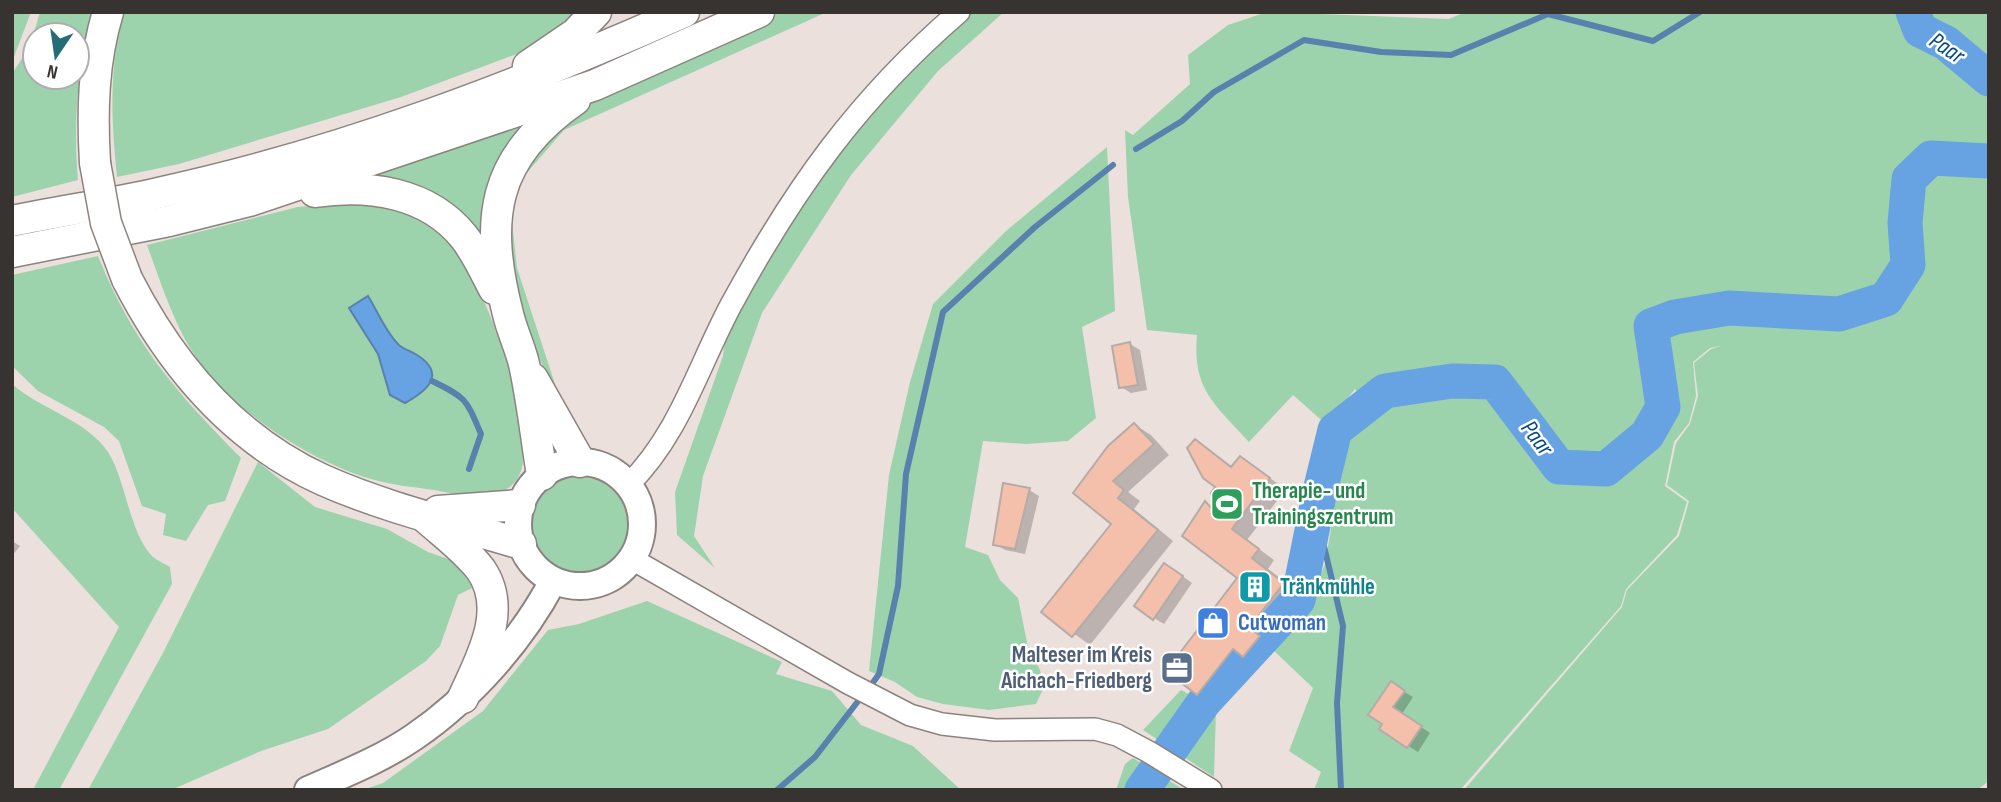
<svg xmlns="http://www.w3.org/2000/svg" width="2001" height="802" font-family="'Sofia Sans Condensed',sans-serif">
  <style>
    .green { fill: #9cd3ad; fill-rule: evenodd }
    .water { fill: #67a3e2; stroke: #5981ad; stroke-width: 2 }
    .shadow { fill: #0003 }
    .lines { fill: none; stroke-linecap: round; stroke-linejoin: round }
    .stream { stroke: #5981ad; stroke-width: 6 }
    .river { stroke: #67a3e2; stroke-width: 35 }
    .building { fill: #f5c0ab; stroke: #b5aba7; stroke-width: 2 }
    .minor-casing { stroke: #8c837f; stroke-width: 24 }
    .major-casing { stroke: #8c837f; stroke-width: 30 }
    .highway-casing { stroke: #8c837f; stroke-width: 33 }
    .minor { stroke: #fff; stroke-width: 21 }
    .major { stroke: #fff; stroke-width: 26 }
    .highway { stroke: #fff; stroke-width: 30 }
    .highway-bridge-casing { stroke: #8c837f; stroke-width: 33; stroke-linecap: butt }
    .highway-bridge { stroke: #fff; stroke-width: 30 }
    .labels { text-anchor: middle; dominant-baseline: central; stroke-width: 5; stroke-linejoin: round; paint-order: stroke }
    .leisure-label { font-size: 23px; font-weight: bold; fill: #27864d; stroke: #fff; text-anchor: start }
    .culture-label { font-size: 23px; font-weight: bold; fill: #0d838f; stroke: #fff; text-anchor: start }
    .shop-label { font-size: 23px; font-weight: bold; fill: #366cbe; stroke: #fff; text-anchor: start }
    .service-label { font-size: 23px; font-weight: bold; fill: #4e5e75; stroke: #fff; text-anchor: end }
    .water-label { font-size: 24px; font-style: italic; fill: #054b84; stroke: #fff }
  </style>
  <rect width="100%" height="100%" fill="#ebe0dc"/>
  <g class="green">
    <polygon points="12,12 31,12 12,62"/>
    <path d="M 40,12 L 91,12 C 78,73 73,118 78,180 L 12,197 L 12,74 L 30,46 ZM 35,35 L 77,35 L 77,77 L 35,77 Z"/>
    <path d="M 123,12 L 585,12 L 549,42 L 401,97 L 179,164 L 117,177 C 111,118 109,71 123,12 Z"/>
    <polygon points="781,12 827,12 564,130 518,183 512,222 517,268 571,433 561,414 524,318 511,266 508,197 520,162 578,106"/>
    <path d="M 973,12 L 1004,12 L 938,71 L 851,175 L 762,313 L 703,476 L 694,536 L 715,568 L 677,535 L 675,492 L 723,356 C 726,327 740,304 754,278 C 809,175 886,89 973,12 Z"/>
    <path d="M 1267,12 L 1449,19 L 1465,12 L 1989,12 L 1989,781 L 1977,790 L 1464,790 L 1622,607 L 1627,590 L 1679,536 L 1689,501 L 1667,485 L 1676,443 L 1690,424 L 1698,396 L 1694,363 L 1711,349 L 1721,346 L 1710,348 L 1693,362 L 1696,396 L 1689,423 L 1674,442 L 1665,486 L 1687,502 L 1677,535 L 1626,589 L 1621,606 L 1460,790 L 1314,790 L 1321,772 L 1289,751 L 1313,688 L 1268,645 L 1304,613 L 1325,564 L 1346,441 L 1366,403 L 1355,389 L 1327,425 L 1293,395 L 1249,442 C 1215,404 1192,390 1197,335 L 1147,330 L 1128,197 L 1125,130 L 1133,135 L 1190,84 L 1188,55 L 1228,25 Z"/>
    <polygon points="539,115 489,264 475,235 357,179"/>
    <polygon points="1107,147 1115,311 1082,327 1096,418 1068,441 1026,444 983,441 965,547 988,555 1000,580 1018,598 1028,647 1040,670 1044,687 1036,704 989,710 943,704 917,697 895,682 869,671 889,475 910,382 933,304 1006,231"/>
    <path d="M 357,202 C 385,205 419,210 441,230 C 477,263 551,445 514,483 C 494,505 460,494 434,490 C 413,487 391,485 371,479 C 308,460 224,406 190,348 C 171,316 160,280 147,245 L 298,207 Z"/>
    <path d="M 98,256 C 134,345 175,391 241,458 L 225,501 L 208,505 L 186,541 L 163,535 L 166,514 L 142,506 L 119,441 L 104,427 L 38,391 L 12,366 L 12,275 Z"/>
    <path d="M 12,384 C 40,409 87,420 108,452 C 126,480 129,532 152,556 C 156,560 165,564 170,567 L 172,584 L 59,790 L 33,790 L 119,627 L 12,508 Z"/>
    <circle cx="580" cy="524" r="62"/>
    <polygon points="258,462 315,507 387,529 428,552 451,560 474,587 458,595 440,646 426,661 328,729 261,751 171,790 88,790 164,651"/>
    <polygon points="647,601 782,662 776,674 832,691 861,725 913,746 961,790 363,790 383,783 483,711 548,630 579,624"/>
    <polygon points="1181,690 1216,708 1214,777 1143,730"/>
    <polygon points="1133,758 1184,790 1116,790 1125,764"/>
  </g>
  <path class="water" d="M 368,296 C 377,310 385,331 398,344 C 402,349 411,351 417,355 C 447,374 427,391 405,403 L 390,395 L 378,354 L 349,308 Z"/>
  <g class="shadow">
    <polygon points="1130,344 1140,350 1147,390 1131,393 1121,387"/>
    <polygon points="1135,425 1151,435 1169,455 1128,492 1140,501 1134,509 1173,541 1090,645 1043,612 1114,524 1075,493"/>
    <polygon points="1196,441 1233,467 1240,458 1286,489 1247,540 1274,560 1268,569 1300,593 1265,639 1275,647 1261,665 1250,658 1215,703 1198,693 1239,577 1205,503 1224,514 1218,487"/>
    <polygon points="1029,490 1039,496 1025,554 1005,550 995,544"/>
    <polygon points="12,541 20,546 12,556"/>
    <polygon points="1174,570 1192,583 1164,624 1154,618"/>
    <polygon points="1391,684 1413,697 1402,714 1430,733 1418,752 1381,729"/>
  </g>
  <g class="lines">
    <g class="stream">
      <polyline points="1136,149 1182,121 1214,92 1304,40 1381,52 1451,55 1548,14 1653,41 1700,12"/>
      <path d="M 432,381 C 467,398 466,399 481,434 L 469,469"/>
      <polyline points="1317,517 1343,626 1337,703 1341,790"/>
      <polyline points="869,688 879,674 898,586 906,474 943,312 1035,227 1113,165"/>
      <polyline points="777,790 815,757 862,696"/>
    </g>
    <g class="river">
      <polyline points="1913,12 1920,30 1946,43 1989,79"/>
      <polyline points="1142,790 1204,702 1298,600 1320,491 1335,430 1385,391 1452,381 1495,382 1559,467 1606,469 1647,435 1663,407 1651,326 1675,317 1729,308 1839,314 1886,299 1908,265 1905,223 1909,179 1931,158 1989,161"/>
    </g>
  </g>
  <g class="building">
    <polygon points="1130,342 1138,385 1119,388 1112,346"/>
    <polygon points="1134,423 1154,444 1113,481 1124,490 1118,498 1158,530 1072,637 1041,612 1111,524 1073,493 1108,446"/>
    <polygon points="1195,439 1231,467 1240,456 1270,478 1232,529 1259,549 1252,558 1284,583 1249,628 1260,636 1243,657 1233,649 1197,695 1166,671 1237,578 1182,536 1205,501 1220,518 1223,516 1211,493 1215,487 1203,478 1187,448"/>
    <polygon points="1003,483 1030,488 1015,549 993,545"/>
    <polygon points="1164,563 1183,576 1153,620 1134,606"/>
    <polygon points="1391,681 1405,691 1393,707 1422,726 1407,748 1379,729 1382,724 1368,715"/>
  </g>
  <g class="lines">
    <defs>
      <g id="minor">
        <path d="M 628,485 C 679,435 698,367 731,305 C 794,189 858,99 959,12"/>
        <polyline points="632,559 848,683 910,715 942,724 995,730 1095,729 1117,735 1149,752 1211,790"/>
      </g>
      <g id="major">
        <circle cx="580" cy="524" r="62"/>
        <path d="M 308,790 C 344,774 382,759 414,737 C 470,699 522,640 553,581"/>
      </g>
      <g id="highway">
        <polyline points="528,66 575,34 596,12"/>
        <path d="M 95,163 C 92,112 93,62 108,12"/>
        <path d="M 315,192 C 368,184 428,192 464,237 C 476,252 485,272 494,289"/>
        <path d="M 12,221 C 61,211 110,204 158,193 C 339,154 515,87 684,12"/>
        <polyline points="12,252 169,221 249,201 595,85 759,12"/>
        <path d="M 127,279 C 171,365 233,439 323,480 C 386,508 455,524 521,544"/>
        <polyline points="533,379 580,462"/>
        <path d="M 542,475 C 536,438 532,400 524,364 C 520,347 512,331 508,314 C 484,220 491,158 575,100"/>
        <polyline points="438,511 520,505"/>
        <path d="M 426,518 C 444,534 466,550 481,570 C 509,611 480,660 463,698"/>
      </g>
    </defs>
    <use href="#minor" class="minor-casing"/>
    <use href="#major" class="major-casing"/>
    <use href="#highway" class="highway-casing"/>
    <use href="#minor" class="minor"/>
    <use href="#major" class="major"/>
    <use href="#highway" class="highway"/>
    <defs>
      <polyline id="highway-bridge" points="95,163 106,223 127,279"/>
    </defs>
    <use href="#highway-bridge" class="highway-bridge-casing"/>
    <use href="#highway-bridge" class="highway-bridge"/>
  </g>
  <defs>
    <symbol id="stadium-square" viewBox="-11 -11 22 22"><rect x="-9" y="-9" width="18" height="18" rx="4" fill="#2e9e5b" stroke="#fff"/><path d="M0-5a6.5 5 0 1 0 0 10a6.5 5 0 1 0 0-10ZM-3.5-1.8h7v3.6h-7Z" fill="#fff"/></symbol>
    <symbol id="building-square" viewBox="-11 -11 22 22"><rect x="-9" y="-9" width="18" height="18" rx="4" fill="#0f9aa8" stroke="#fff"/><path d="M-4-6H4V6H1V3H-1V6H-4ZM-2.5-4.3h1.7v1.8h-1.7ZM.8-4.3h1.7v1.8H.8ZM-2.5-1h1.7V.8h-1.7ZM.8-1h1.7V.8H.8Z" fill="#fff"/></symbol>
    <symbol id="shop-square" viewBox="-11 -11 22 22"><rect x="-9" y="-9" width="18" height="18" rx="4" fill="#3f7fe0" stroke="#fff"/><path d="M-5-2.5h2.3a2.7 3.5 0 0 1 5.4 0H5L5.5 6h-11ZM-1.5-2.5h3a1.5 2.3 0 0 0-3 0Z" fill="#fff"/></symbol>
    <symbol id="office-square" viewBox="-11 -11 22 22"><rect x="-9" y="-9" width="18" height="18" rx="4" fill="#5c6f8a" stroke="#fff"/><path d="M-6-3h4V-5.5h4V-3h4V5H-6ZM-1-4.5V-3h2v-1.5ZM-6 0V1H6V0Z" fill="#fff"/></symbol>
  </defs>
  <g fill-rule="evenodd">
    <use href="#stadium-square" x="1208" y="485" width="38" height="38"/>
    <use href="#building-square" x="1236" y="568" width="38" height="38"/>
    <use href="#shop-square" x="1194" y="604" width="38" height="38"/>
    <use href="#office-square" x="1158" y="649" width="38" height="38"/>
  </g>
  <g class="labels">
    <g class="leisure-label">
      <text x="1252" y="491">Therapie- und<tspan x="1252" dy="26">Trainingszentrum</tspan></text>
    </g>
    <g class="culture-label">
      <text x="1280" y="587">Tränkmühle</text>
    </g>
    <g class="shop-label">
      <text x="1238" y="623">Cutwoman</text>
    </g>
    <g class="service-label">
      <text x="1152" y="655">Malteser im Kreis<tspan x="1152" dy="26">Aichach-Friedberg</tspan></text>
    </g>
    <g class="water-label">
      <text transform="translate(1947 48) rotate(34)">Paar</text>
      <text transform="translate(1537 438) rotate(53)">Paar</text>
    </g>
  </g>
  <rect width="2001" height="802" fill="none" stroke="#373331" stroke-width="28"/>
  <g transform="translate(56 56) rotate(193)"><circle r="33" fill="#ffffff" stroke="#afadad" stroke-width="2"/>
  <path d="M0-5L12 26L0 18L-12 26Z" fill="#246d77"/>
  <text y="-10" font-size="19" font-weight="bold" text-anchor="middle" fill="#373331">N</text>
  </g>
</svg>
